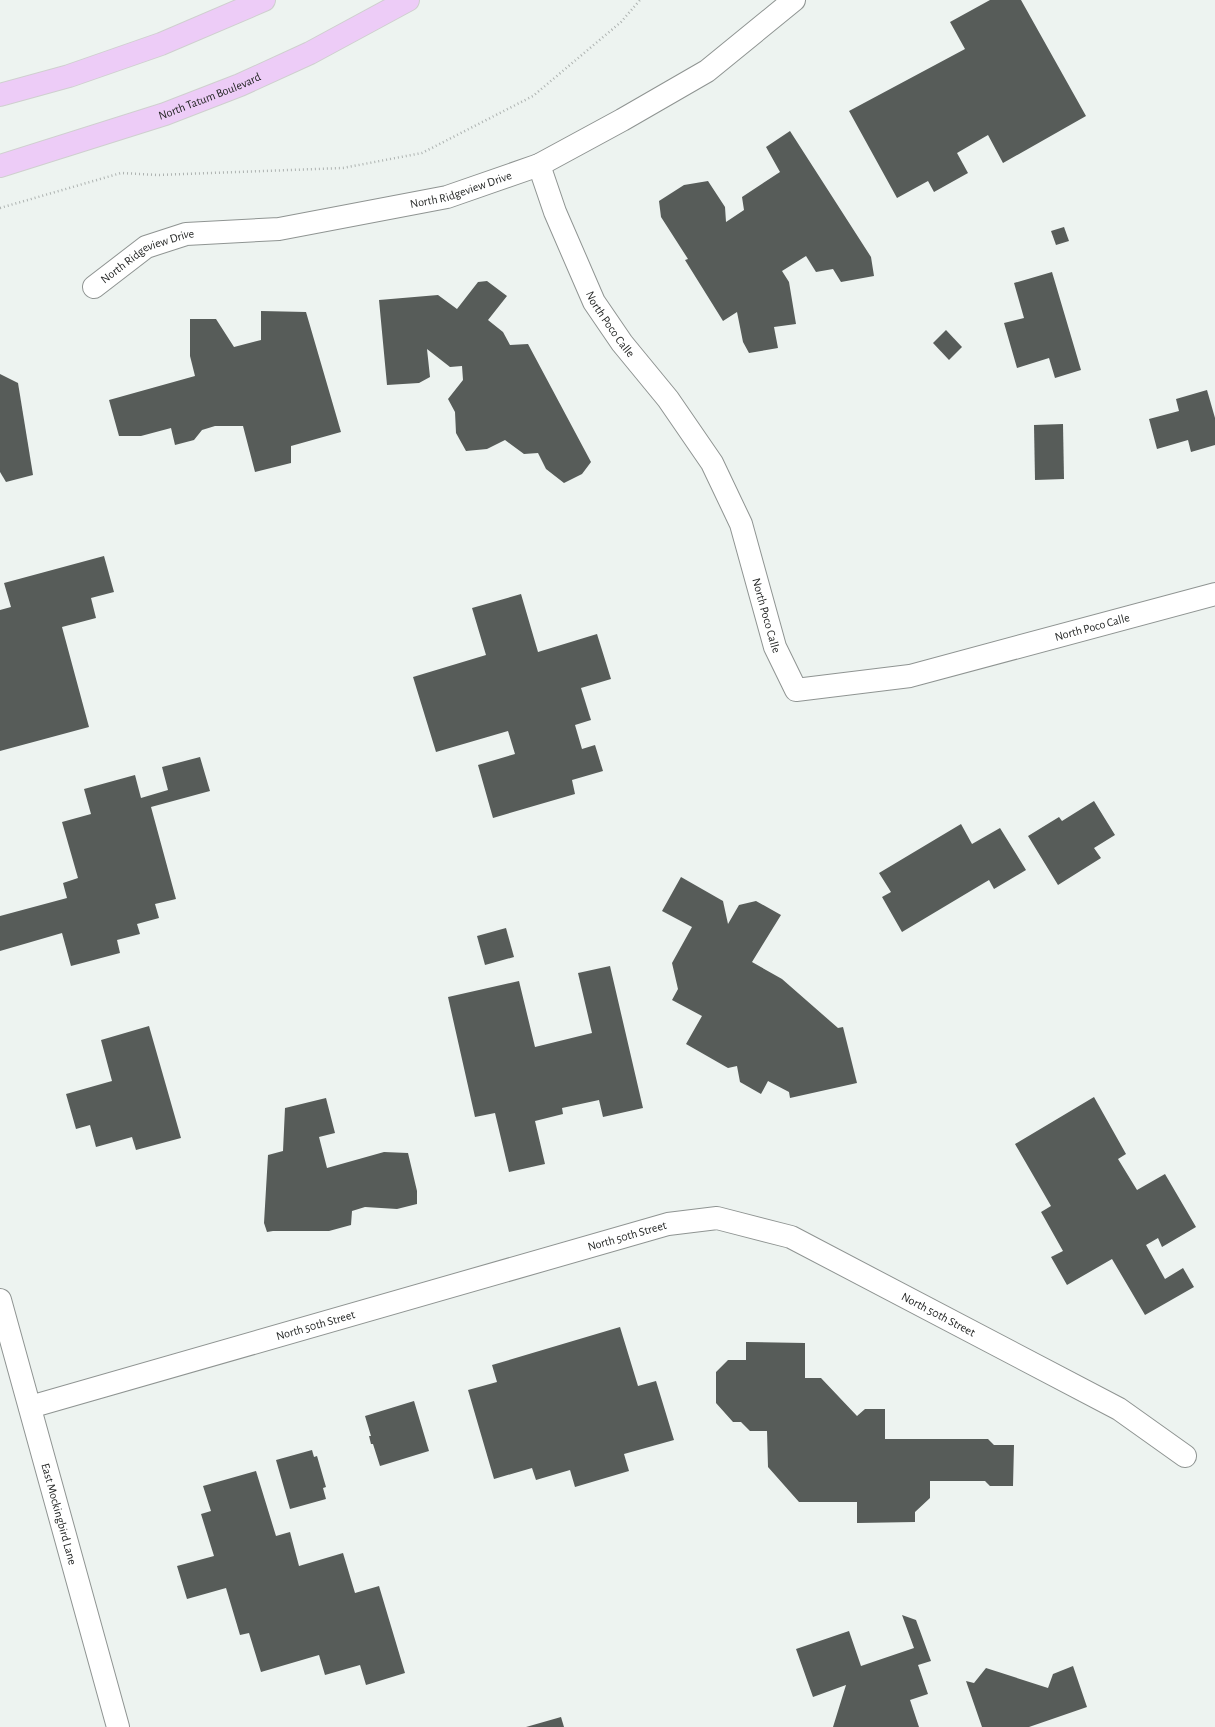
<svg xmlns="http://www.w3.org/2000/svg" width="1215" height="1727" font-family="'Alegreya Sans',sans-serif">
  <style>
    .building { fill: #575c59 }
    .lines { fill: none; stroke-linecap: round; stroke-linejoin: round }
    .street-casing { stroke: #8f9492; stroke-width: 24 }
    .secondary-casing { stroke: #8f9492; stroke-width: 24 }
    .primary-casing { stroke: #cfcfcf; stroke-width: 24 }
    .path { stroke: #adb2b0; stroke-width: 2.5; stroke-dasharray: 1 3; stroke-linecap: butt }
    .street { stroke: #fff; stroke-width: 22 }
    .secondary { stroke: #fff; stroke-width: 22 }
    .primary { stroke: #edccf7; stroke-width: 22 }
    .labels { text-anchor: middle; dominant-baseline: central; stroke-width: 4; stroke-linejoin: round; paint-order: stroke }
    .street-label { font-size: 12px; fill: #252726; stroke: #fff }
  </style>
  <rect width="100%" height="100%" fill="#edf3f0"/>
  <g class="building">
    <polygon points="990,0 1021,0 1086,116 1003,163 988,135 957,153 968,173 934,192 928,181 897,198 849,111 965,49 950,22"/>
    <polygon points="790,131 871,257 874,276 841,282 833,269 816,272 806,256 782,271 789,282 796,324 774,327 778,348 749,353 743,342 737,312 723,321 685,260 688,259 661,217 659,201 684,185 708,181 725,207 726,222 744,210 742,197 780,172 766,147"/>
    <polygon points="1064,227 1069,241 1056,245 1051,231"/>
    <polygon points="1052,272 1081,370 1055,378 1049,358 1017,368 1004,323 1024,318 1014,283"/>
    <polygon points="487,281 507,296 488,320 503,332 510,345 528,344 591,462 582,474 564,483 546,469 538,453 524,454 505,440 487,449 466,451 456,433 455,412 448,399 463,380 462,366 450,367 427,349 430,377 419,383 387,385 379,300 438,295 457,309 478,282"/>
    <polygon points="261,311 306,312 341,432 291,446 291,463 255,472 243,426 215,426 202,430 194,440 175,445 171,428 141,436 119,436 109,400 195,376 190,356 190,319 216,319 234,347 261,340"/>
    <polygon points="946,330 962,347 949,360 933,343"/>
    <polygon points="0,374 18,383 33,475 6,482 0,472"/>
    <polygon points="1207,390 1215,418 1215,445 1191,452 1188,440 1157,449 1149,419 1179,411 1176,399"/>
    <polygon points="1063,424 1064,479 1035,480 1034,425"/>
    <polygon points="104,556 114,592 91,598 96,618 62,627 89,727 0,751 0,610 11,607 4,583"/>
    <polygon points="521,594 538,652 597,634 611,679 581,688 591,720 575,725 582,749 595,745 603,771 572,780 575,794 493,818 478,765 515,754 508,731 436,752 413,677 486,655 472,608"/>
    <polygon points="200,757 210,791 151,807 176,899 155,904 159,918 137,924 140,934 117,940 120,953 71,966 62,933 0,951 0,916 67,898 63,883 78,878 62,822 91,814 84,789 135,775 141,798 168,790 162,767"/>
    <polygon points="1094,801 1115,835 1094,848 1101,858 1058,885 1028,836 1059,817 1062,821"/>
    <polygon points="961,824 972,844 1000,828 1026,870 994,889 989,880 902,932 882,897 891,892 879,873"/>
    <polygon points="681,877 723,901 728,924 739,905 756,901 781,915 752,962 782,979 838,1028 843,1027 857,1083 790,1098 789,1092 768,1081 761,1094 740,1082 737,1066 728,1068 686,1044 702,1016 672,1000 678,989 672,963 692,927 662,911"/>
    <polygon points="506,928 514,957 485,965 477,936"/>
    <polygon points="610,966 643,1108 603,1117 599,1100 562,1108 563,1114 535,1121 545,1164 509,1172 495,1113 475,1117 448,997 519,981 535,1047 592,1033 578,973"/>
    <polygon points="149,1026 181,1138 136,1150 132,1137 96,1147 90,1125 76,1129 66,1094 112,1081 101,1040"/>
    <polygon points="1094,1097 1126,1154 1118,1159 1137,1190 1165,1174 1196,1227 1162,1247 1158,1238 1146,1245 1165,1279 1183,1268 1194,1287 1145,1315 1112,1259 1067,1285 1051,1257 1063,1251 1041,1212 1051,1206 1015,1144"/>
    <polygon points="326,1098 335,1133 319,1137 327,1168 384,1152 408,1153 417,1191 417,1204 397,1209 365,1207 352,1211 351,1225 329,1231 273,1231 267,1232 264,1223 268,1155 283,1151 285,1108"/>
    <polygon points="620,1327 638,1386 656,1381 674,1440 624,1454 629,1471 575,1487 570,1470 536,1480 532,1468 494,1479 468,1390 497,1382 492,1365"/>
    <polygon points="746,1342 805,1343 805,1378 821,1378 857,1416 865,1409 885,1409 885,1439 988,1439 994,1445 1014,1445 1013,1486 990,1486 985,1481 930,1481 930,1498 915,1512 915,1522 857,1523 857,1502 799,1502 768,1467 767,1431 750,1431 741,1422 733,1422 716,1403 716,1372 728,1360 746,1360"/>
    <polygon points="414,1401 429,1451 380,1466 373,1444 371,1444 369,1436 371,1436 365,1416"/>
    <polygon points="312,1450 314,1457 317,1456 326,1487 323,1488 326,1499 290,1509 276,1460"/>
    <polygon points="256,1471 276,1536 290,1532 299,1566 343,1553 355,1593 379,1586 405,1673 366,1685 360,1665 325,1675 319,1655 261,1672 249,1633 240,1635 226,1588 187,1599 177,1566 214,1556 201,1514 211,1511 203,1486"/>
    <polygon points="902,1615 916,1620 931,1661 918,1665 928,1694 910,1700 919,1727 833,1727 846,1685 813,1697 796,1649 849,1631 861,1666 914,1648"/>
    <polygon points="1073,1666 1087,1707 1029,1727 982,1727 966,1681 974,1683 986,1668 1048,1688 1053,1674"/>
    <polygon points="561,1717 564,1727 526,1727"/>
  </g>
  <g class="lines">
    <defs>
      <g id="street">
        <path id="s1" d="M 539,165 L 555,212 L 594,302 L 622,343 L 668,399 L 712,463 L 741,524 L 775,647 L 796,690 L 910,676 L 1215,594"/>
        <path id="s2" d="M 94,287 L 146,247 L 186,234 L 279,229 L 447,197 L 539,165 L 622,120 L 707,71 L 794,0"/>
        <path id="s3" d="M 30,1407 L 668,1224 L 717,1218 L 791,1237 L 1119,1409 L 1185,1456"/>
      </g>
      <g id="secondary">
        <path id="s4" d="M 0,1300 L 118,1727"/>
      </g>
      <g id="primary">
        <polyline points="0,95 69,76 161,44 264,0"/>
        <path id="s5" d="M 0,166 L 165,114 L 240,85 L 310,53 L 408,0"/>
      </g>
    </defs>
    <use href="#street" class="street-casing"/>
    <use href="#secondary" class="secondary-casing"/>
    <use href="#primary" class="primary-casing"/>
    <polyline class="path" points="0,208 121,173 158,175 343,168 422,153 533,96 621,22 640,0"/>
    <use href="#street" class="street"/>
    <use href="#secondary" class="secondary"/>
    <use href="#primary" class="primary"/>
  </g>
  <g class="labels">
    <g class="street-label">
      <text stroke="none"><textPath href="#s5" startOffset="221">North Tatum Boulevard</textPath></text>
      <text stroke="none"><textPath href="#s2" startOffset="387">North Ridgeview Drive</textPath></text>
      <text stroke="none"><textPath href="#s2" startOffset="63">North Ridgeview Drive</textPath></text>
      <text stroke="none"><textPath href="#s1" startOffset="175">North Poco Calle</textPath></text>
      <text stroke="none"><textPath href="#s1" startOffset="510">North Poco Calle</textPath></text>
      <text stroke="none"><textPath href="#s1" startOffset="894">North Poco Calle</textPath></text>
      <text stroke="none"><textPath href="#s3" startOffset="621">North 50th Street</textPath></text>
      <text stroke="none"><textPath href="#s3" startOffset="956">North 50th Street</textPath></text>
      <text stroke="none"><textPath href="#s3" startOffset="297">North 50th Street</textPath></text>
      <text stroke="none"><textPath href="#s4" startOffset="222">East Mockingbird Lane</textPath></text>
    </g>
  </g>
</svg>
